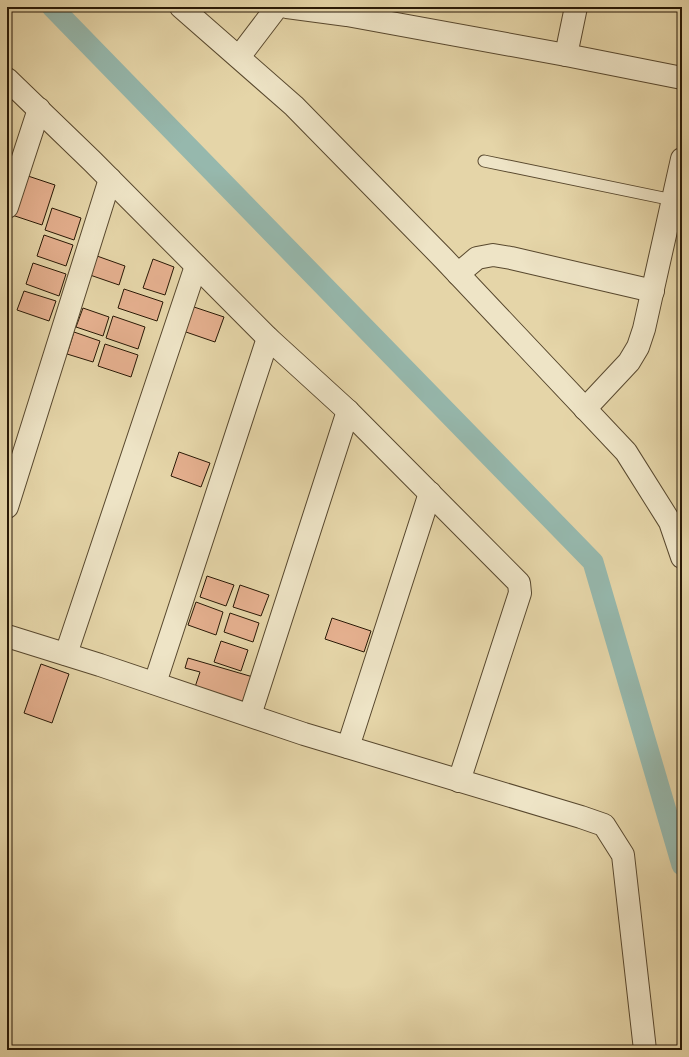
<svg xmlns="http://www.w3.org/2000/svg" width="689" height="1057" font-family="'Gentium Book Plus',serif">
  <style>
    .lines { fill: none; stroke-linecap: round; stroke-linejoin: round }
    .canal { stroke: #96b8ad; stroke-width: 21 }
    .building { fill: #e5b08f; stroke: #291906 }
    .service-casing { stroke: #58482e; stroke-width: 13 }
    .minor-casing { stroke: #58482e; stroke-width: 24 }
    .service { stroke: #eee4c6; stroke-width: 11 }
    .minor { stroke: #eee4c6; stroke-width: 22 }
  </style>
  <rect width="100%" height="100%" fill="#e5d5a8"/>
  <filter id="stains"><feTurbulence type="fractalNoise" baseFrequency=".005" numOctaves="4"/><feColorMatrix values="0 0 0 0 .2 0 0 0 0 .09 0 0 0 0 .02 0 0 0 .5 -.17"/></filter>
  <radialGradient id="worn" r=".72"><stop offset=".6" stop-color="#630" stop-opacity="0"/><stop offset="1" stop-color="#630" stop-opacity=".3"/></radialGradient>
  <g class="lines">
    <polyline class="canal" points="52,7 593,562 682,865"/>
  </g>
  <g class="building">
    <polygon points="25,175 55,185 42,225 12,215"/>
    <polygon points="52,208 81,218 74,240 45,230"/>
    <polygon points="44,235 73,245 66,266 37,256"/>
    <polygon points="97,256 125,266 119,285 90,275"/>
    <polygon points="153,259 174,267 165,295 143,288"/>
    <polygon points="33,263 66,274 59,296 26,284"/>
    <polygon points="124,289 163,302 157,321 118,308"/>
    <polygon points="24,291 56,301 49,321 17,310"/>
    <polygon points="191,306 224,317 215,342 183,331"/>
    <polygon points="83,308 109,317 103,336 76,327"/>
    <polygon points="113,316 145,327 138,349 106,338"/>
    <polygon points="74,332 100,341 93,362 67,354"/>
    <polygon points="105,344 138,355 131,377 98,366"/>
    <polygon points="179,452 210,463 201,487 171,476"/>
    <polygon points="207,576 234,585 226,606 200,597"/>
    <polygon points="240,585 269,595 261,616 233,607"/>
    <polygon points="196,602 223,612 216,635 188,625"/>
    <polygon points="230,613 259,623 253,642 224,632"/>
    <polygon points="332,618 371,631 364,652 325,639"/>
    <polygon points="221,641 248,650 241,671 214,662"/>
    <polygon points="188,658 253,677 243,707 195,687 200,672 185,668"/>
    <polygon points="41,664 69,674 52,723 24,713"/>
  </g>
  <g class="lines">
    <defs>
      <polyline id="service" points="484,161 673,200"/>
      <g id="minor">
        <polyline points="181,7 294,106 444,259 626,452 670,522 682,557"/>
        <polyline points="287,7 347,15 566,55 682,78"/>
        <polyline points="566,55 576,7"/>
        <polyline points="239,57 277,7"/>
        <polyline points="7,79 92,161 268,338"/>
        <polyline points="7,207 39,109"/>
        <polyline points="458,274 477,258 493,255 511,258 653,291"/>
        <polyline points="585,409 629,362 638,347 644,329 682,159"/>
        <polyline points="7,507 110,179"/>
        <polyline points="7,636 100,665 304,734 581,817 604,825 623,855 645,1050"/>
        <polyline points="66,654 196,266"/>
        <polyline points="155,683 268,338 348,411 519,583 520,593 459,781"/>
        <polyline points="250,715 348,411"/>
        <polyline points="348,747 430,493"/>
      </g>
    </defs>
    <use href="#service" class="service-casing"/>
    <use href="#minor" class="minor-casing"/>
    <use href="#service" class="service"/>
    <use href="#minor" class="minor"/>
  </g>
  <rect width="689" height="1057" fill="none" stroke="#e5d5a8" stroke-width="24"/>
  <rect x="8" y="8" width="673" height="1041" fill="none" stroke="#291906" stroke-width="2"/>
  <rect x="12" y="12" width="665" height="1033" fill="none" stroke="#291906"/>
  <rect width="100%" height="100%" filter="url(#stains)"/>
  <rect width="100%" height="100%" fill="url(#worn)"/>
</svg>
